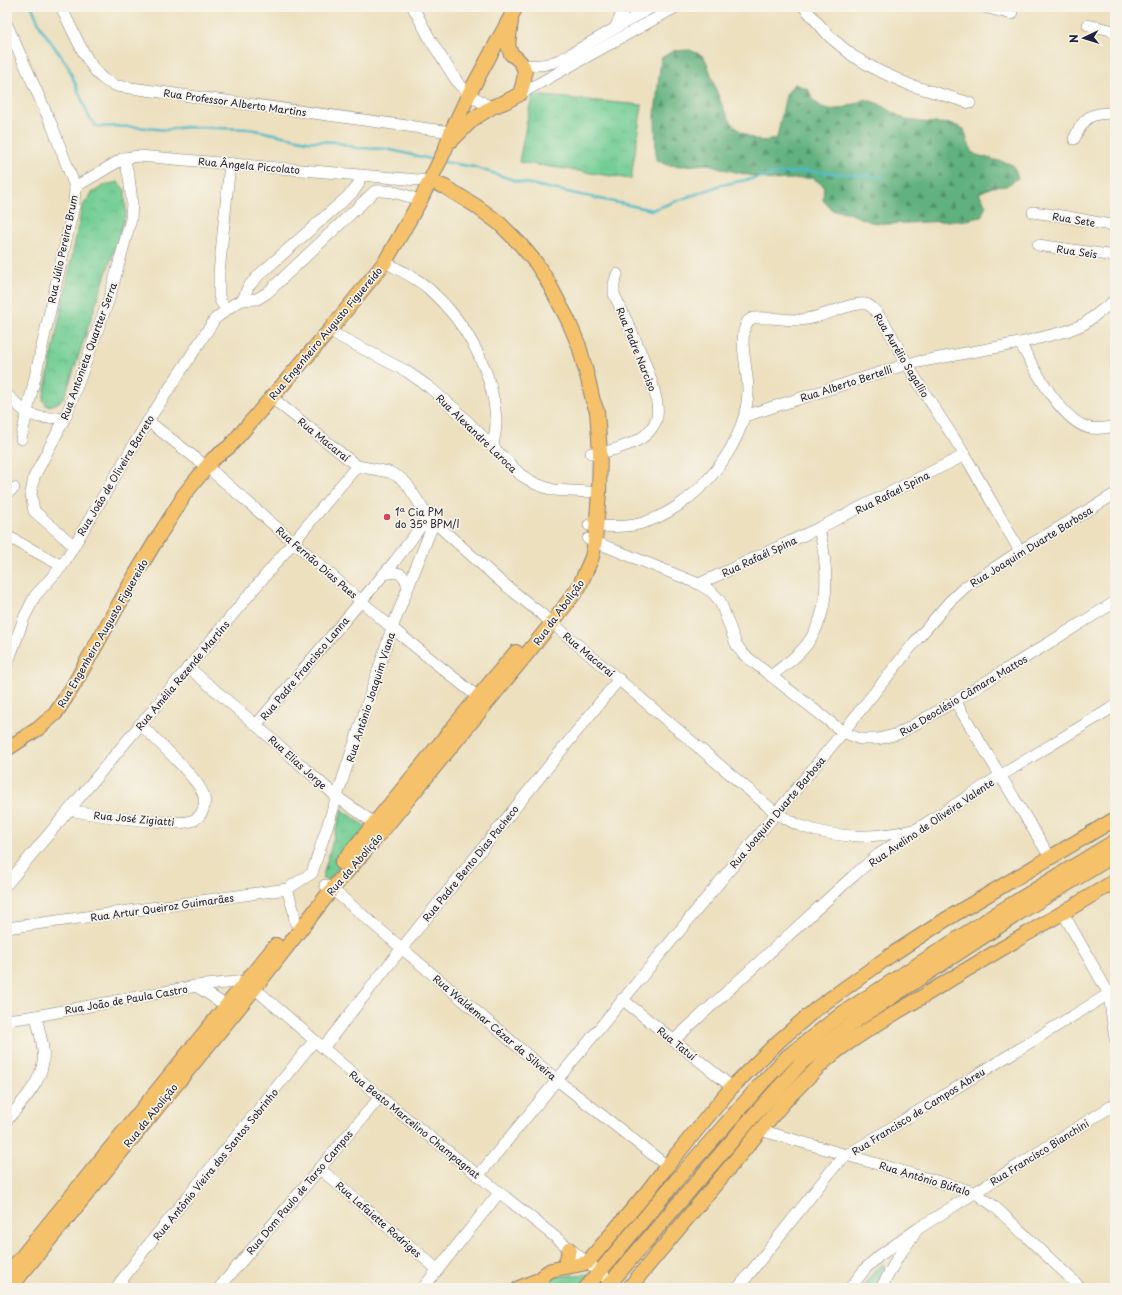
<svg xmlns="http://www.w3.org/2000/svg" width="1122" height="1295" font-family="'Playpen Sans',sans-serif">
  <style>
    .forest { fill: url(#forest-firs); stroke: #416a5c }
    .park { fill: url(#park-crowns); stroke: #4c7868 }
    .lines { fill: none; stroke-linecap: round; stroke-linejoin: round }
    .stream { stroke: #4dbac8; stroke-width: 2.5 }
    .minor-casing { stroke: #87817d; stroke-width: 12 }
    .major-casing { stroke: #87817d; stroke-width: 16 }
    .minor { stroke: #fff; stroke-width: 11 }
    .major { stroke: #f5c16b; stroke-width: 14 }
    .poi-dot { fill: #d1495b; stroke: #f7f3e8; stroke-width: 1.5 }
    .labels { text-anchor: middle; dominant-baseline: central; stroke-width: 3.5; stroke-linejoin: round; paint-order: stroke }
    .street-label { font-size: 10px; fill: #22223b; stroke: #f7f3e8 }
    .poi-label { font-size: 10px; fill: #22223b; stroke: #f7f3e8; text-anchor: start }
  </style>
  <defs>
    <pattern id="forest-firs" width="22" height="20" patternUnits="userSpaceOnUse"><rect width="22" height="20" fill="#60b17e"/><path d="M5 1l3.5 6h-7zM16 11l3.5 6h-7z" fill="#4f9068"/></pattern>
    <pattern id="park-crowns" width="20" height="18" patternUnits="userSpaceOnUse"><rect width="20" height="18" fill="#75ce95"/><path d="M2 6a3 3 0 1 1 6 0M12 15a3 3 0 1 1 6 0" fill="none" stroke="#65b181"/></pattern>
  </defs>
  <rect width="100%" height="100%" fill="#f7f3e8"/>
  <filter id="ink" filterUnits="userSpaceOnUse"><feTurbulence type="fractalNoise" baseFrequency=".025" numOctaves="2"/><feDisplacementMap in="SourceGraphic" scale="8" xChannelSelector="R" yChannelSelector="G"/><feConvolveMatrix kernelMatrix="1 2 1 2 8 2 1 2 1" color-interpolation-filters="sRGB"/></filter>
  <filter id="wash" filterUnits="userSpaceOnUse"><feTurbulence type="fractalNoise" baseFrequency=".012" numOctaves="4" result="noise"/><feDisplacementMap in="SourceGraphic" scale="16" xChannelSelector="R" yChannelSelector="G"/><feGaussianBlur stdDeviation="0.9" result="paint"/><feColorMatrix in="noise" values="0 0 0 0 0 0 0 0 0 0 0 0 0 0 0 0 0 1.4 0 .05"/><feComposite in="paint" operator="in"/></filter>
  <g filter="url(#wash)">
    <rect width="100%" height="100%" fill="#ece0bf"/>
    <path class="forest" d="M 690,50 C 694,52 701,54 704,57 C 708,64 710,73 713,80 C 720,102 727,125 748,136 C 760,142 765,142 777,138 L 786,95 L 794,84 L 808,89 C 810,92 811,97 814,100 C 827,117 849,107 865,99 L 879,104 L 906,120 L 922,122 L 952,124 L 964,129 L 968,143 L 974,154 C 987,159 1000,160 1013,165 L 1018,178 L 1006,186 L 992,187 L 979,193 L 986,205 L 981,217 L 966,220 L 887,224 L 871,222 L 846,212 L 832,210 L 823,200 L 824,186 L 813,178 L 771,180 L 727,170 L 709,164 L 681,166 L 667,165 L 656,160 L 655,115 L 661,58 L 673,51 Z"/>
    <g class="park">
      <polygon points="532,95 642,105 631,179 519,162"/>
      <path d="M 118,182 L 125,190 L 126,214 L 66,393 C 61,402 57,405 47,406 L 43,400 L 82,207 L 92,193 L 105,185 Z"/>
      <polygon points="342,809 369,829 329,880 322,879"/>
      <polygon points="884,1265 884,1272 874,1288 861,1288 879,1266"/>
      <polygon points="591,1274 579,1288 545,1288 546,1281 556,1276"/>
    </g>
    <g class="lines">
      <g class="stream">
        <polyline points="32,7 41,28 68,66 89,117 96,126 137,127 166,130 185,127 250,129 307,141 336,142 356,148 386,149 435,160"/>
        <polyline points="444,162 474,167 520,182 652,210 721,185 776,174 807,171 884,177"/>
      </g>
    </g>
  </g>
  <g filter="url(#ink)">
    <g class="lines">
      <defs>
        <g id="minor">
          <path d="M 61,7 C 71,26 87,66 103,79 C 107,82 112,84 117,86 L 451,132"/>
          <polyline points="413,7 431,41 458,83 469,94 483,103 492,107"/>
          <polyline points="804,7 830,37 853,56 877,70 910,85 970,103"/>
          <polyline points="984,7 1012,14"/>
          <polyline points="7,25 53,128 75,187 74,205 21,439"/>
          <polyline points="1088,25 1115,31"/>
          <polyline points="615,28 625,7"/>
          <path d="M 524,65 C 539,66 548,65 562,59 L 652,7"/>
          <polyline points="520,94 676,7"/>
          <path d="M 1074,139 C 1085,116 1089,113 1115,113"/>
          <polyline points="75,187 124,158 139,156 430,181"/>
          <polyline points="1033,212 1068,217 1115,226"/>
          <polyline points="1038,245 1115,256"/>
          <path d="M 385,262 C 399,270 416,277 429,289 C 466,322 494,371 496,422 C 496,430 494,438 493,446"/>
          <polyline points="243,300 248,287 260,274 353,192 358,185 360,176"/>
          <polyline points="226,309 221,302 219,296 219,273 230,163"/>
          <polyline points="329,331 406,371 429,387 454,408 521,475 536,484 553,490 589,492"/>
          <path d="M 1020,343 C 1033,366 1062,423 1090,428 C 1098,429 1107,428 1115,426"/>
          <path d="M 7,395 C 13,400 19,407 26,412 C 38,419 53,419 66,416"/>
          <path d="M 271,397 L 357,466 L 389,472 L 399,477 L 407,484 L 428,517 L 434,522 L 499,580 L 545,617 L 776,813 C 784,817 793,823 801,826 C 840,840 878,838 917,829"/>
          <polyline points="745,416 907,364 1020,343 1067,331 1084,324 1115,300"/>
          <polyline points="148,421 212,471 392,628 484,702"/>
          <path d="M 591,453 C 604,453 615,450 627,445 C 639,441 651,433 656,420 C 666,398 625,318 614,294 L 614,284 L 617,274"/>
          <polyline points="7,493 14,488"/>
          <path d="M 589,525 C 606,527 623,528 639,524 C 693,510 745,449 748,393 C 749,374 738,341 746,325 C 747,322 750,319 753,318 C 758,316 788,320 796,320 C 818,321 850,301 866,304 C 879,307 899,350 906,362 C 924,394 945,423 964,454 C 983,486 1001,519 1020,551"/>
          <polyline points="7,536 62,566"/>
          <polyline points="588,539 699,584 712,592 720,601 736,644 743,654 843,732 860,739 878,739 898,734 955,701 1115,602"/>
          <polyline points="73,545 34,511 31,494 34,477 66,416 110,296 131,219 132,202 129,177 124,158"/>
          <path d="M 384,574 C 398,571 405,572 408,588"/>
          <polyline points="699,584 819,528 965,455"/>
          <path d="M 7,665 L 24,618 L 35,596 L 62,566 L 148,421 L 215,319 L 234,304 L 243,300 L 257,299 L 267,293 L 375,191 C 392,190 405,194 420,201"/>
          <polyline points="188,667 256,725 337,797 374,823"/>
          <path d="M 771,676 C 783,666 798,657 807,644 C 832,610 828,566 819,528"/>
          <polyline points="955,701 1050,857"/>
          <polyline points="256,725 395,561 428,517"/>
          <path d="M 70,810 C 98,816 126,819 154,821 C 166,822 182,825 194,820 C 202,816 206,806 204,797 C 201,780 154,738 140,724"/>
          <polyline points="7,884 357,466"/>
          <polyline points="325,885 332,889 557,1080 667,1166"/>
          <polyline points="287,889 294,912 295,922"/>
          <polyline points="1063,913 1109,994 1115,1039"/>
          <polyline points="7,928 287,889 312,873 392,628 434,522"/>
          <polyline points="196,986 233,1010"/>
          <polyline points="622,999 732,1087"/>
          <polyline points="7,1020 36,1016 196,986 246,981 380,1097 619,1288"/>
          <polyline points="673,1041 852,877 879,854 917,829 1000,776 1115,706"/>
          <polyline points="323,1048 402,948 619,679"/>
          <path d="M 7,1120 C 21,1103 40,1085 43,1062 C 45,1047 39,1031 36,1016"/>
          <polyline points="760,1130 974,1192 994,1206 1081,1288"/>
          <polyline points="319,1168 438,1270"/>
          <polyline points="478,1176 843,732 914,643 949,602 965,587 1020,551 1115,494"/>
          <polyline points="116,1288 145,1249 314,1041"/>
          <polyline points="219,1288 380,1097"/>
          <polyline points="423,1288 499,1193"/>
          <polyline points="738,1288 835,1166 847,1155 1115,990"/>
          <polyline points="850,1288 866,1268 879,1256 919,1228 1115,1104"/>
          <polyline points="881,1288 898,1257 914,1235"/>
        </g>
        <g id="major">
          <path d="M 452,140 L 473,119 L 492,107 L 505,102 L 520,94 C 526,74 529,66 511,54 L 508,45 L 511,21"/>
          <polyline points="7,749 39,728 55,714 72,688 137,572 160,534 181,501 183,496 213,459 229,447 329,331 385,262 420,201 445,150 451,132 469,94 516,7"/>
          <polyline points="342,863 478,697 516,652"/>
          <polyline points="564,1267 567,1259 569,1249"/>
          <polyline points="7,1275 276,945"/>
          <polyline points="10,1288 254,989 332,889 383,830 552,623 579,587 592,557 595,542 599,493 600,453 597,411 593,401 588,379 579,346 568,320 547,280 536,263 520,244 499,223 476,206 445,187 430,181"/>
          <polyline points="519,1288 541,1279"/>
          <polyline points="541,1288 540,1284 541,1279 545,1274 551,1270 587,1263 647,1192 667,1166 732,1087 779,1041 816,1009 891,955 945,920 1115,819"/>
          <polyline points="586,1288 680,1176 762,1083 788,1056 843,1013 1004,909 1115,841"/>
          <polyline points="606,1288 754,1115 802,1062 858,1019 1019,913 1115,855"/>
          <path d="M 629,1288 L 784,1102 C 801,1084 818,1066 837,1051 C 864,1031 893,1014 922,997 C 985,957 1051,921 1115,881"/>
        </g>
      </defs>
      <use href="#minor" class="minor-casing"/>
      <use href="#major" class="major-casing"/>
      <use href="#minor" class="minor"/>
      <use href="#major" class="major"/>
    </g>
  </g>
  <circle class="poi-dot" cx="387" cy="517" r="4"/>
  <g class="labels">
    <g class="street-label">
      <text transform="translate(235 102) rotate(8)">Rua Professor Alberto Martins</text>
      <text transform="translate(249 165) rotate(5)">Rua Ângela Piccolato</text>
      <text transform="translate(1074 219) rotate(9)">Rua Sete</text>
      <text transform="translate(62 249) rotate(-78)">Rua Júlio Pereira Brum</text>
      <text transform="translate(1077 251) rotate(8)">Rua Seis</text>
      <text transform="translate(325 333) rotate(-50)">Rua Engenheiro Augusto Figuereido</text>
      <text transform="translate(637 349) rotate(68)">Rua Padre Narciso</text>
      <text transform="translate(88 351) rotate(-70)">Rua Antonieta Quartter Serra</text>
      <text transform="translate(902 355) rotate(59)">Rua Aurélio Sagallio</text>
      <text transform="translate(846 383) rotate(-18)">Rua Alberto Bertelli</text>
      <text transform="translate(477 433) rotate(44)">Rua Alexandre Laroca</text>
      <text transform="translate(324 439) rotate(39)">Rua Macaraí</text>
      <text transform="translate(115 475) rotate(-59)">Rua João de Oliveira Barreto</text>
      <text transform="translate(892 492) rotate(-27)">Rua Rafael Spina</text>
      <text transform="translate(1031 546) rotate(-32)">Rua Joaquim Duarte Barbosa</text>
      <text transform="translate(759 556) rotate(-25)">Rua Rafaél Spina</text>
      <text transform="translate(317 562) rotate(41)">Rua Fernão Dias Paes</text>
      <text transform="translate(558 612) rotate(-54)">Rua da Abolição</text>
      <text transform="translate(102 633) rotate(-60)">Rua Engenheiro Augusto Figuereido</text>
      <text transform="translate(589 654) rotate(40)">Rua Macaraí</text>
      <text transform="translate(304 668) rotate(-50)">Rua Padre Francisco Lanna</text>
      <text transform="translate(182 675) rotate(-50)">Rua Amélia Rezende Martins</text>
      <text transform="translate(963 695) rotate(-31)">Rua Deoclésio Câmara Mattos</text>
      <text transform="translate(370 697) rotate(-72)">Rua Antônio Joaquim Viana</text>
      <text transform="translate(298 762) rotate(42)">Rua Elias Jorge</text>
      <text transform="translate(777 812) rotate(-50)">Rua Joaquim Duarte Barbosa</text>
      <text transform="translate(134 818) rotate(5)">Rua José Zigiatti</text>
      <text transform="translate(931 822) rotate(-34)">Rua Avelino de Oliveira Valente</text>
      <text transform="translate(470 863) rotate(-51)">Rua Padre Bento Dias Pacheco</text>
      <text transform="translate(354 864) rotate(-49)">Rua da Abolição</text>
      <text transform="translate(162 907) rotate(-8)">Rua Artur Queiroz Guimarães</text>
      <text transform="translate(126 999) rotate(-10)">Rua João de Paula Castro</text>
      <text transform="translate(495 1027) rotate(40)">Rua Waldemar Cézar da Silveira</text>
      <text transform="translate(677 1043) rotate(39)">Rua Tatuí</text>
      <text transform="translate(918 1111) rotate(-32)">Rua Francisco de Campos Abreu</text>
      <text transform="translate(150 1115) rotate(-51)">Rua da Abolição</text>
      <text transform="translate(415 1124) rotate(39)">Rua Beato Marcelino Champagnat</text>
      <text transform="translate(1039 1152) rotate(-32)">Rua Francisco Bianchini</text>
      <text transform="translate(215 1164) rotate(-51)">Rua Antônio Vieira dos Santos Sobrinho</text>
      <text transform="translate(925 1178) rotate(17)">Rua Antônio Búfalo</text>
      <text transform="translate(299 1192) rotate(-50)">Rua Dom Paulo de Tarso Campos</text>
      <text transform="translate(379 1219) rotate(41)">Rua Lafaiette Rodriges</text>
    </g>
    <g class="poi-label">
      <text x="395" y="511">1ª Cia PM<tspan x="395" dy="12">do 35º BPM/I</tspan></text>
    </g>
  </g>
  <rect width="1122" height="1295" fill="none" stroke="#f7f3e8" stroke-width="24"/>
  <g transform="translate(1084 38) rotate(266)" stroke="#f7f3e8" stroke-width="3" paint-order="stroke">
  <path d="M0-3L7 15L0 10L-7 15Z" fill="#22223b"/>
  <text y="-6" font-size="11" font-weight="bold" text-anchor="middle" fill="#22223b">N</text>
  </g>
</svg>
